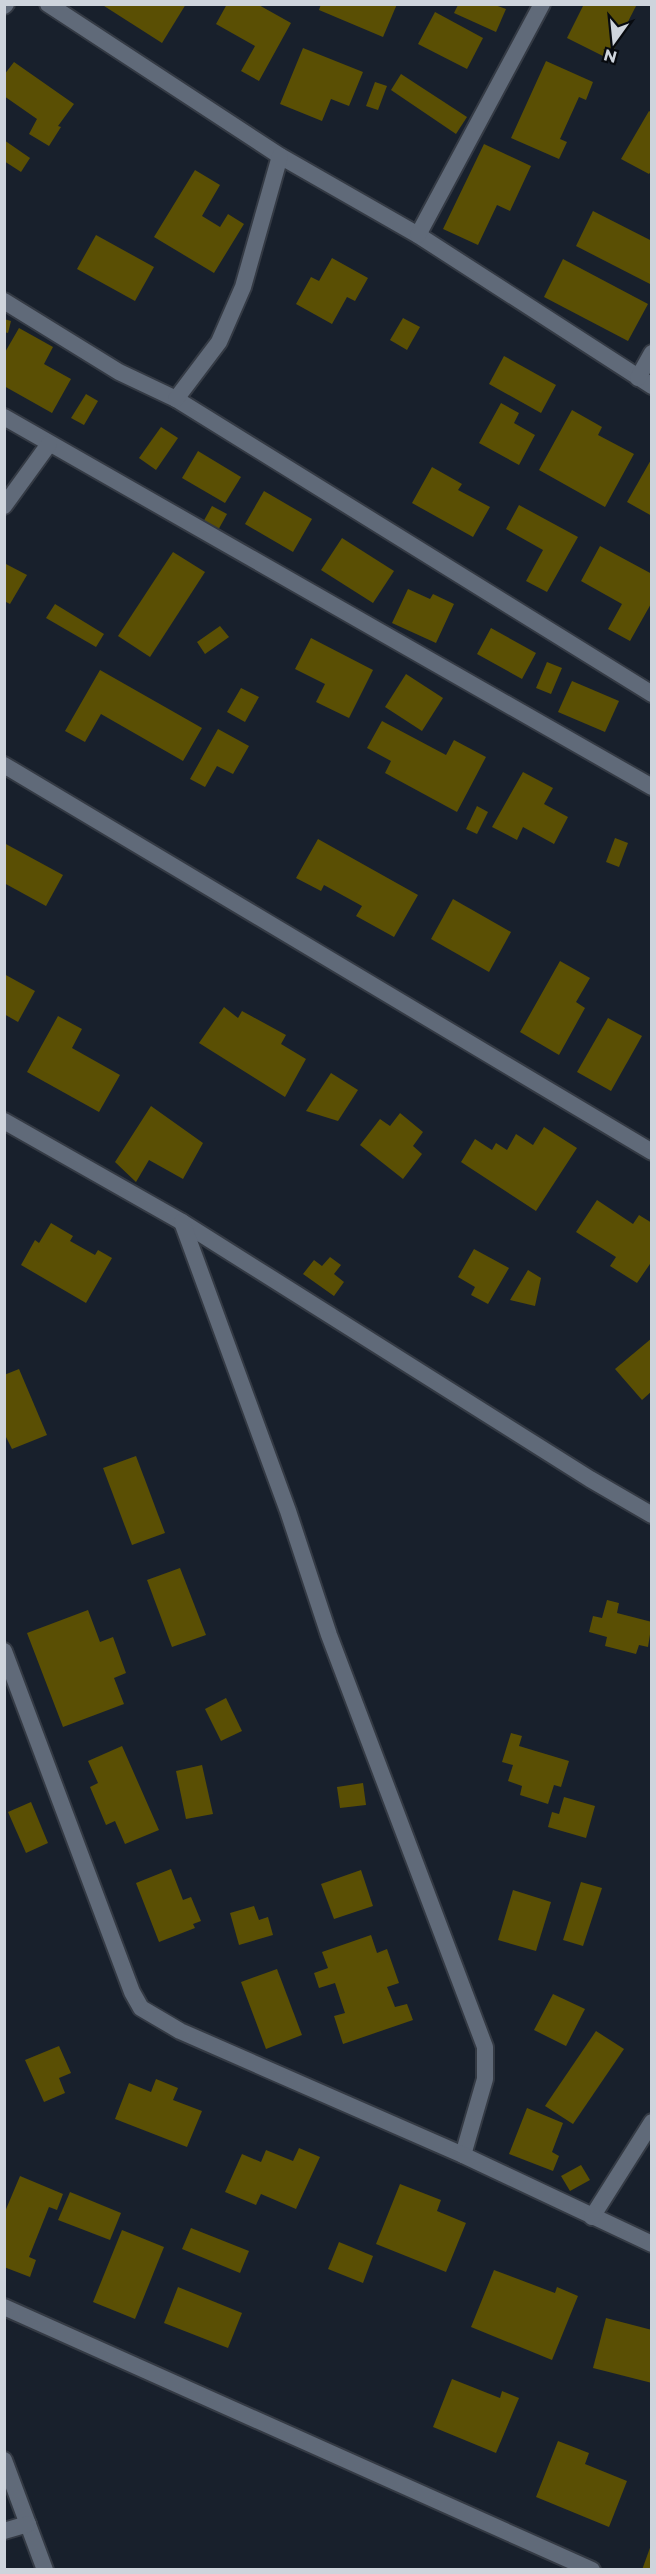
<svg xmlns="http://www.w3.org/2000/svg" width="656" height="2574" font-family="Montserrat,sans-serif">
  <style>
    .building { fill: #5a4f04 }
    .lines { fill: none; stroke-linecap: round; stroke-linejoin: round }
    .minor-casing { stroke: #343a44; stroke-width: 20 }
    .minor { stroke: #606a79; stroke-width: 16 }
  </style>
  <rect width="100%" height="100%" fill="#18202c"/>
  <g class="building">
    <polygon points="101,4 186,4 162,43"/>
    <polygon points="227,4 257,4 291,23 259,81 241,71 255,46 216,24"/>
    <polygon points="321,4 397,4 383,37 319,10"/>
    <polygon points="584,4 637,4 609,59 567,38"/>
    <polygon points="458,5 495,5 506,9 496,32 454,13"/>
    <polygon points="435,12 483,38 467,69 418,44"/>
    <polygon points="303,48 363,72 349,106 331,99 322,121 280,104"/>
    <polygon points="546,61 593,82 586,100 579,97 560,139 567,142 559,159 511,138"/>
    <polygon points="14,62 74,104 58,126 61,127 49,146 29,134 37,119 4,96 4,75"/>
    <polygon points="401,74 467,117 456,134 391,90"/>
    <polygon points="375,82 387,86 378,110 366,106"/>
    <polygon points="649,111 652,113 652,170 649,174 621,159"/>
    <polygon points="4,140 30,158 21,172 4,161"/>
    <polygon points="484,144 531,166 510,211 497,205 478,245 443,229"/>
    <polygon points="195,170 220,185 202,216 220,227 228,214 244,224 214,273 154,237"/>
    <polygon points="593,211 652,241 652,285 576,246"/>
    <polygon points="96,235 154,267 135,301 77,269"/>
    <polygon points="332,258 368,278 355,301 347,297 332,324 296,304 311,277 319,281"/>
    <polygon points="563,259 648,304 628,341 544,297"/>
    <polygon points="403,318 420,327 407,350 390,340"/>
    <polygon points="4,319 11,321 8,333 4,332"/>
    <polygon points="19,328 53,347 44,364 71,379 52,413 4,386 4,354"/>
    <polygon points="504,356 556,385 541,413 489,384"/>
    <polygon points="86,394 98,401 84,425 71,418"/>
    <polygon points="501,403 519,413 514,423 535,435 519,465 479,443"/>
    <polygon points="572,410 602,427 598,435 634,454 605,507 539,470"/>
    <polygon points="161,427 178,438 156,470 139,458"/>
    <polygon points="198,451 241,477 225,503 182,478"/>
    <polygon points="652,458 652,516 627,502"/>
    <polygon points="432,467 462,484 458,490 490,507 473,537 412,503"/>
    <polygon points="264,491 312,519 293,552 245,524"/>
    <polygon points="519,505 578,537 547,592 526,581 543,550 506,529"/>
    <polygon points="212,506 227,514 217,532 202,524"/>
    <polygon points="342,538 394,571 373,603 321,570"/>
    <polygon points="600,546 652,574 652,602 630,641 608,629 622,604 581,581"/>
    <polygon points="173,552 205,572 150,657 118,636"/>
    <polygon points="4,563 27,575 10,604 4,601"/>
    <polygon points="408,589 430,599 433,594 454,604 436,643 392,623"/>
    <polygon points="55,604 104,634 96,647 46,618"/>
    <polygon points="220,626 229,637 205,654 197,642"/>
    <polygon points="491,628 536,653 522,679 477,654"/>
    <polygon points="311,638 373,670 349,718 316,702 325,684 295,669"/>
    <polygon points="547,662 562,668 551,694 536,688"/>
    <polygon points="100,670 202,728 183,761 101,714 85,742 65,731"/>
    <polygon points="406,674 443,698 422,731 385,707"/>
    <polygon points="572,681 619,701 605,732 558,712"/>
    <polygon points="241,688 259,697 245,722 227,712"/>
    <polygon points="382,721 446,755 454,740 486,757 457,812 385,773 391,761 367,748"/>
    <polygon points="218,729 249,746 233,774 217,766 205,787 190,779"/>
    <polygon points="523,772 553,788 544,804 568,817 554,844 523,827 517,840 492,827"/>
    <polygon points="477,806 488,812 477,834 466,829"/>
    <polygon points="615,838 628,843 619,867 606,862"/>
    <polygon points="318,839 418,895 394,937 356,916 362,906 324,885 321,891 296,878"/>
    <polygon points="4,843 63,875 46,906 4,883"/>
    <polygon points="453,899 511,932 489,972 431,939"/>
    <polygon points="560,961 590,978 576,1002 585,1008 559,1055 520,1032"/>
    <polygon points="4,974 35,991 18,1022 4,1014"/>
    <polygon points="224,1007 238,1018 242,1011 286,1035 281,1044 306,1059 285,1097 199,1043"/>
    <polygon points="58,1016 82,1029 72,1048 120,1075 99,1112 27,1072"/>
    <polygon points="608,1018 642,1036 611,1091 577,1072"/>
    <polygon points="331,1073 358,1090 338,1121 306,1111"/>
    <polygon points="151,1106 203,1143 183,1179 149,1160 136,1182 115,1162"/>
    <polygon points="400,1113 423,1132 413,1146 422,1154 403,1179 360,1145 380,1119 390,1126"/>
    <polygon points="544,1127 577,1148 536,1211 461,1162 475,1139 492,1150 496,1143 507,1150 516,1134 533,1145"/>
    <polygon points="597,1200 633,1224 639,1215 652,1223 652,1261 637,1283 610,1266 616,1257 576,1232"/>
    <polygon points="51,1223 73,1236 70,1241 95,1255 98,1250 112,1258 86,1303 21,1265 35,1240 39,1243"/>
    <polygon points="474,1249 509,1268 488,1304 471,1295 475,1287 458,1277"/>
    <polygon points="330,1257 341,1265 334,1274 344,1282 334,1296 303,1274 314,1260 322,1266"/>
    <polygon points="528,1270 541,1278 535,1306 510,1300"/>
    <polygon points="652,1338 652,1391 642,1400 615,1369"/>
    <polygon points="19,1369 47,1435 12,1449 4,1433 4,1375"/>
    <polygon points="136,1456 165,1533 132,1545 103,1468"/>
    <polygon points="180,1568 206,1635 172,1647 147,1580"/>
    <polygon points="607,1600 619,1603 617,1613 652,1622 648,1647 639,1645 636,1654 605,1646 607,1637 589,1632 593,1616 602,1618"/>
    <polygon points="88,1610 100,1642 113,1637 126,1673 114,1678 124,1704 63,1727 27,1633"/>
    <polygon points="226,1698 242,1731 221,1741 205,1709"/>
    <polygon points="511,1733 522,1736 519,1746 569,1761 561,1787 554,1785 548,1804 520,1795 522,1786 508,1781 513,1765 502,1762"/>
    <polygon points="122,1746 159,1830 125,1844 115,1821 106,1825 90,1787 98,1783 88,1761"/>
    <polygon points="202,1765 213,1814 186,1819 176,1771"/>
    <polygon points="363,1783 366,1805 340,1808 337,1787"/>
    <polygon points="564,1797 595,1806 586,1838 548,1827 552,1812 559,1814"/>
    <polygon points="31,1802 48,1843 26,1853 8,1812"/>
    <polygon points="171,1869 183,1900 191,1897 201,1921 193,1924 195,1928 159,1942 136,1883"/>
    <polygon points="361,1870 373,1906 334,1919 321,1884"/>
    <polygon points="581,1882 602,1888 583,1946 563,1940"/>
    <polygon points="513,1890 551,1902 536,1951 498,1940"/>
    <polygon points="254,1906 259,1920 268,1917 273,1935 239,1945 230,1913"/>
    <polygon points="371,1935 377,1953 387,1949 399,1983 387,1987 395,2007 407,2004 413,2020 343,2044 334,2016 345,2013 335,1983 319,1988 314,1973 328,1968 322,1952"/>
    <polygon points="277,1969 302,2035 266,2049 241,1982"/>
    <polygon points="553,1994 585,2009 566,2046 534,2030"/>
    <polygon points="596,2031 624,2049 573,2124 545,2106"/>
    <polygon points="59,2046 71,2073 59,2078 65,2093 44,2102 25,2060"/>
    <polygon points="156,2079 178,2088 173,2100 202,2111 187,2147 115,2119 129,2083 151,2092"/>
    <polygon points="527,2108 563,2123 552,2152 559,2156 553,2171 509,2154"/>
    <polygon points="299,2148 320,2157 296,2209 261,2194 256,2205 225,2192 242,2154 261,2162 266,2150 293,2161"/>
    <polygon points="581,2165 590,2180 570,2191 561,2176"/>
    <polygon points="20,2176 63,2194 57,2210 49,2207 29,2257 36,2260 30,2277 4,2267 4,2214"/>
    <polygon points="400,2184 441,2200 437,2211 466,2223 446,2272 376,2244"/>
    <polygon points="70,2192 121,2213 110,2240 58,2220"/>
    <polygon points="191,2228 249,2251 240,2273 182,2249"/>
    <polygon points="122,2230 164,2247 135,2319 93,2302"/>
    <polygon points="339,2242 373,2256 363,2283 328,2269"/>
    <polygon points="494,2270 555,2293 557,2287 578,2296 552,2360 471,2327"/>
    <polygon points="178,2287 242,2313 228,2348 164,2323"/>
    <polygon points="606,2318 652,2330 652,2383 593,2368"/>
    <polygon points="452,2379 500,2398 502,2391 519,2398 496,2453 433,2427"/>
    <polygon points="558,2441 589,2453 585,2464 627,2481 609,2527 536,2497"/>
    <polygon points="651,2545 652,2570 642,2570"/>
  </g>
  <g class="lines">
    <defs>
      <g id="minor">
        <polyline points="48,4 280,156 418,235 652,386"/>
        <polyline points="4,6 6,4"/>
        <polyline points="418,235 542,4"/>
        <polyline points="4,301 119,372 176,399 652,694"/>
        <polyline points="638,378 652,353"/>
        <polyline points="176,399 219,342 243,287 280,156"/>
        <polyline points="4,417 652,787"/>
        <polyline points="4,506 49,444"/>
        <polyline points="4,765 652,1152"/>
        <polyline points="4,1121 182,1222 590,1479 652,1515"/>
        <polyline points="182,1222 288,1511 329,1635 485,2047 485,2079 463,2155"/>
        <polyline points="4,1651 132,1992 141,2008 180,2031 463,2155 652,2244"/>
        <polyline points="592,2217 652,2122"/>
        <polyline points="4,2307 592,2570"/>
        <polyline points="4,2460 45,2570"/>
        <polyline points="4,2531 28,2524"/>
      </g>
    </defs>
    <use href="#minor" class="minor-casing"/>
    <use href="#minor" class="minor"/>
  </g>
  <rect width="656" height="2574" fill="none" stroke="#ced4dc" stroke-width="12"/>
  <g transform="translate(614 42) rotate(195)" stroke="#070a0f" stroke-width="4.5" paint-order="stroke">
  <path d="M0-4.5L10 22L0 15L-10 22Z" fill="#ced4dc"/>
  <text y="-9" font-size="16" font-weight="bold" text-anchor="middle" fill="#ced4dc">N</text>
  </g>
</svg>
